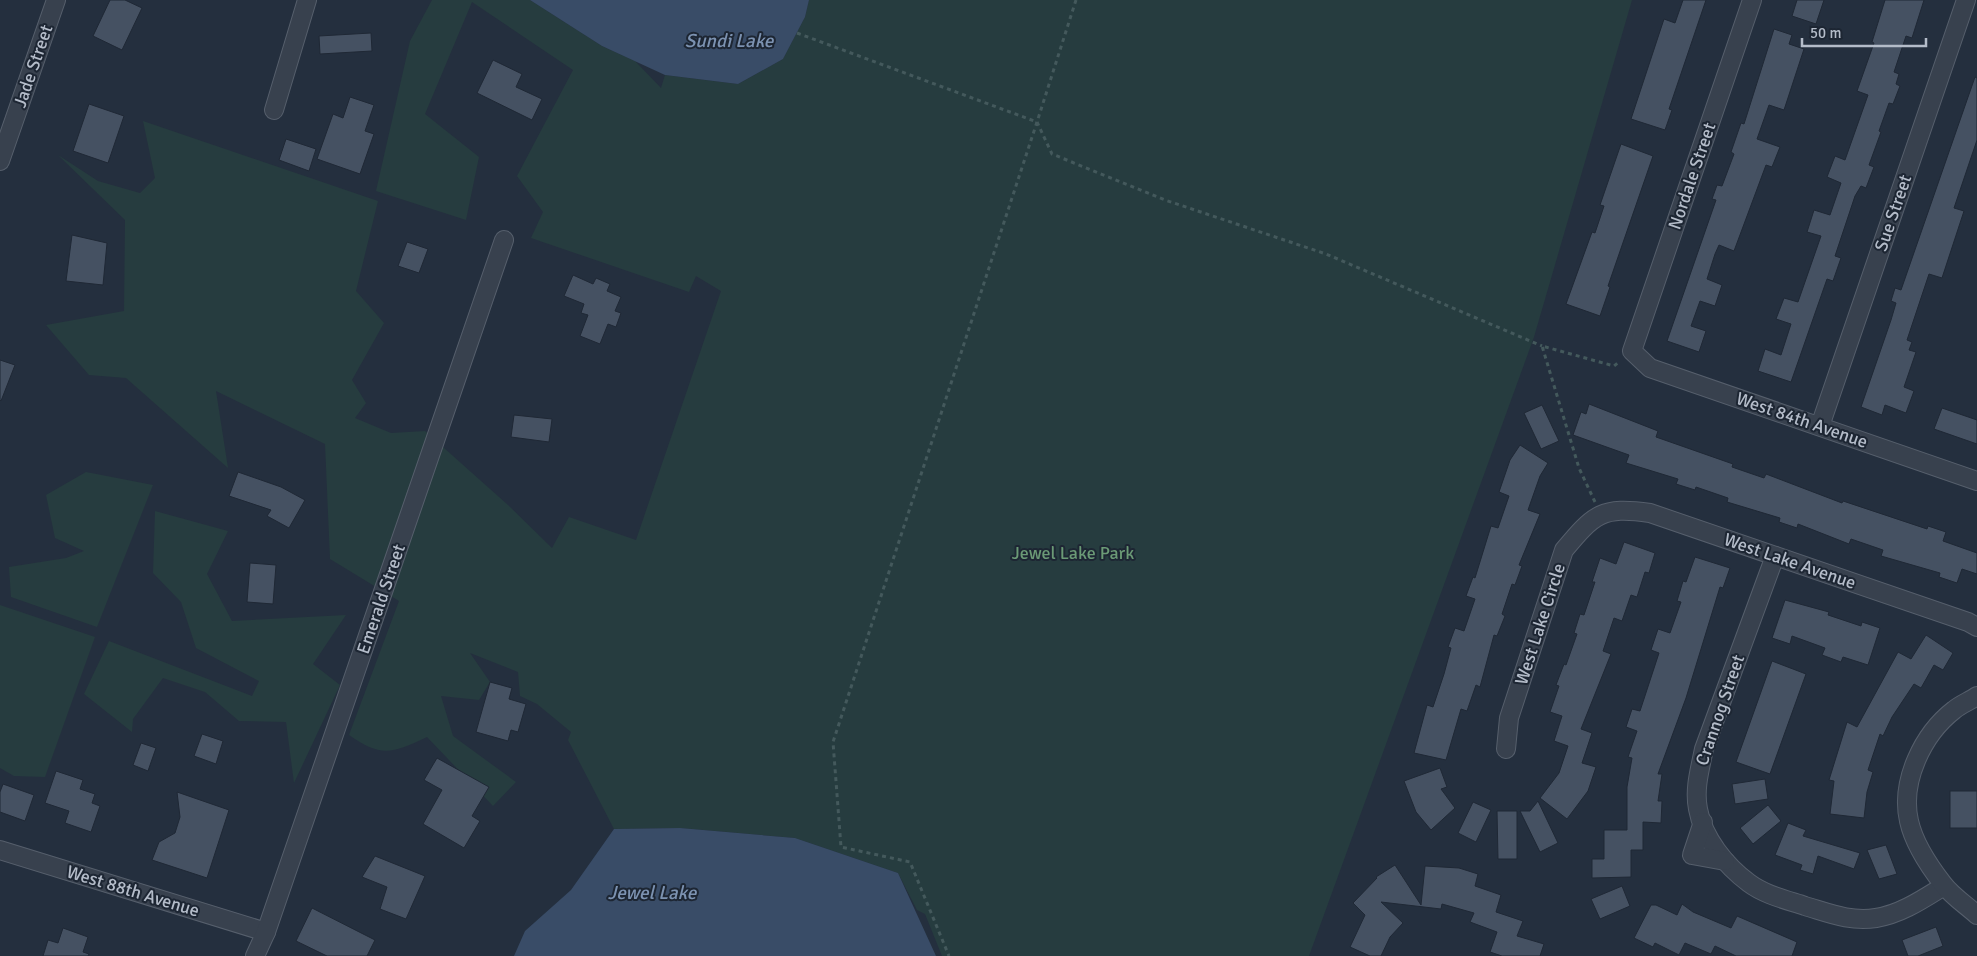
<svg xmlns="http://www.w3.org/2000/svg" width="1977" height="956" font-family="Signika,sans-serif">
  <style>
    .green { fill: #263c3f }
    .water { fill: #394c67 }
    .building { fill: #455162; stroke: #1f2835 }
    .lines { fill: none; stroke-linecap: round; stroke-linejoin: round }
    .street-casing { stroke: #565f6c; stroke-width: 20 }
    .path { stroke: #44595c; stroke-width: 3; stroke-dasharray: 4 4; stroke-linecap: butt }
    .street { stroke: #38414e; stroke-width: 18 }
    .labels { text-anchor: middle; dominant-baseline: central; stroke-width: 4; stroke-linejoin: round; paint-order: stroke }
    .street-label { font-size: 18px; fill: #b4bcc9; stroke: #1d2633 }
    .park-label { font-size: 18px; fill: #6b9a76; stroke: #1d2633 }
    .water-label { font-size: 19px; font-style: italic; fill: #7c92b1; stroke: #1d2633 }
  </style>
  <rect width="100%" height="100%" fill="#242f3e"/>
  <g class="green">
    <path d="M 432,0 L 530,0 L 602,46 L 635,61 L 661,88 L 665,75 L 738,84 L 783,59 L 805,17 L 809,0 L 1632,0 L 1534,337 L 1309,956 L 942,956 L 925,914 L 917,910 L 898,873 L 795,838 L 680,828 L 614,829 L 568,740 L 571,732 L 537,704 L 520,696 L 518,672 L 470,653 L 490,682 L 479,700 L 441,696 L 453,736 L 516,782 L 493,806 L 427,737 C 393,753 381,758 349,735 L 399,601 L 330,559 L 325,444 L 216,391 L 228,468 L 126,378 L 89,375 L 46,325 L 124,311 L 125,220 L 58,155 L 98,181 L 140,193 L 155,178 L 143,121 L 378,201 L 356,291 L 384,323 L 352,380 L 366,403 L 355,418 L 391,433 L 425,431 L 508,505 L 552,548 L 569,517 L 636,540 L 721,291 L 696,276 L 689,292 L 531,238 L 543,212 L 517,176 L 573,70 L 472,2 L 425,114 L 479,157 L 466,220 L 376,191 L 410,41 Z"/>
    <polygon points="86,472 153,485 97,627 11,597 9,567 66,558 84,551 55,538 46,495"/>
    <polygon points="155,511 228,531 207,574 232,621 346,615 313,664 340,685 294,783 286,722 239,721 205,692 163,678 133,719 132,732 84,694 109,641 252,696 259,681 196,648 181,602 153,573"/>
    <polygon points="0,605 95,637 45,777 14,776 0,768"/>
  </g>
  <g class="water">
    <polygon points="530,0 809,0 805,17 783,59 738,84 665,75 602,46"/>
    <polygon points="680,828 795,838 898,873 936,956 514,956 525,931 571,890 614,829"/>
  </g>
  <g class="building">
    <polygon points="110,0 125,0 142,8 122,50 93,36"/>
    <polygon points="1683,0 1706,0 1669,109 1672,110 1665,130 1631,119 1664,19 1675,23"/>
    <polygon points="1797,0 1824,0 1816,24 1792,16"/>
    <polygon points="1885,0 1924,0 1912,38 1906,36 1894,72 1899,74 1896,84 1900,86 1893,104 1889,103 1879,131 1881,132 1869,165 1874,167 1866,188 1861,186 1855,196 1835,256 1841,258 1833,281 1827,279 1791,382 1758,371 1765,349 1781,355 1791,324 1776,319 1784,298 1798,302 1821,236 1807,232 1814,210 1830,215 1841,183 1827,177 1835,156 1845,160 1868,95 1857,91 1874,43 1872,42"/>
    <polygon points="1774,29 1792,35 1789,44 1804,49 1784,110 1769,105 1757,139 1780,147 1772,167 1766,165 1734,251 1719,245 1715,254 1707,279 1722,285 1715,306 1700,301 1691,326 1706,331 1699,352 1667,341 1716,200 1712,199 1717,185 1722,186 1734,154 1731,152 1741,123 1744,124"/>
    <polygon points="371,33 372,51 320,54 319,36"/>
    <polygon points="493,60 522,74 516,87 542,99 532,120 477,93"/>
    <polygon points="1975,77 1977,78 1977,140 1954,208 1964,211 1942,278 1929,274 1907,340 1912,342 1909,350 1916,352 1904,387 1914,391 1906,413 1885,405 1882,415 1861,407 1891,320 1896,303 1891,301 1895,288 1901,290"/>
    <polygon points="350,97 374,105 365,131 374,134 360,174 317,159 333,114 343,118"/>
    <polygon points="89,104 124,116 108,163 73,151"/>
    <polygon points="286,139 316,149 309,171 279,160"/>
    <polygon points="1621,144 1653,156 1608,286 1610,287 1600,316 1566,304 1592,232 1595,233 1604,206 1600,205"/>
    <polygon points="72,235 107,243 103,285 66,281"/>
    <polygon points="407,242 428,249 419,273 398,266"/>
    <polygon points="573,275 593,284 596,278 610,284 607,291 621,297 615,311 621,313 616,327 608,324 600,344 580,336 588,315 581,313 584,304 564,296"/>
    <polygon points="0,360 15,365 1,401 0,400"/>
    <polygon points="1589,404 1658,431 1656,437 1733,464 1732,467 1764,478 1766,474 1842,503 1843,501 1927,529 1928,526 1946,532 1943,541 1977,553 1977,574 1962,569 1957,583 1939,577 1940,573 1881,556 1883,550 1851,539 1849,544 1798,524 1797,528 1779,522 1780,518 1727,502 1728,498 1696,487 1695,490 1676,484 1678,479 1626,463 1629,455 1573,435 1581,412 1586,414"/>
    <polygon points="1542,405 1559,441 1541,449 1524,413"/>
    <polygon points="1942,408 1977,420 1977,444 1934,429"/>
    <polygon points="514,415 552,419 549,442 511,437"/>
    <polygon points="1520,445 1548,463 1540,476 1528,510 1540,514 1519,565 1522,566 1515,585 1512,584 1502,614 1505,616 1497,636 1494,635 1480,687 1476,685 1467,711 1461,709 1446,760 1414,753 1427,705 1433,707 1444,674 1451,648 1448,647 1455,628 1464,631 1475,599 1466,596 1473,577 1475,578 1491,526 1498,528 1509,496 1499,492 1510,460"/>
    <polygon points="238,472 281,487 305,500 289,528 267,516 271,510 229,496"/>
    <polygon points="1624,542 1655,553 1649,573 1645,572 1637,597 1631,595 1622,621 1614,618 1603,651 1611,654 1581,729 1592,733 1582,763 1596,767 1588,791 1567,819 1540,798 1559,773 1568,746 1554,741 1562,716 1550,712 1559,686 1556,685 1564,664 1566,665 1577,634 1574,633 1580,614 1584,615 1595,582 1592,582 1600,558 1616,564"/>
    <polygon points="1695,557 1730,568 1723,588 1720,587 1686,698 1658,774 1662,774 1658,801 1662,801 1661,823 1643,822 1643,850 1631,850 1631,877 1592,878 1592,859 1604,859 1604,830 1627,830 1627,787 1632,758 1628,757 1637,731 1626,727 1632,709 1640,711 1659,653 1651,650 1658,629 1670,633 1681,602 1677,601 1683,581 1686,582"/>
    <polygon points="250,563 276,565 273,604 247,602"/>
    <polygon points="1785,600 1829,612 1828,615 1861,626 1862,622 1880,628 1868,665 1843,657 1841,662 1822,655 1825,648 1792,636 1790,644 1772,638"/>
    <polygon points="1926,635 1953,653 1943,670 1934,665 1921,688 1914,684 1892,717 1883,736 1880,734 1868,770 1873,772 1867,792 1864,818 1830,814 1834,781 1829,780 1847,722 1857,727 1898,652 1911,659"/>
    <polygon points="1772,661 1806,674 1770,774 1736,762"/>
    <polygon points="490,682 512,688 509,699 526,704 518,732 511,730 508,741 476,732"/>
    <polygon points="202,734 223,741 216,764 194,756"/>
    <polygon points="141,743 156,748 148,771 133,765"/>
    <polygon points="437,758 489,787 472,816 480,821 464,848 423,824 442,790 424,780"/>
    <polygon points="1440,768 1447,787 1441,789 1455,808 1431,830 1416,812 1404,781"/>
    <polygon points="56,771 83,780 80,789 95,794 92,803 100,806 91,832 65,823 69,811 45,803"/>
    <polygon points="1765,779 1768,799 1735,804 1732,784"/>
    <polygon points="3,784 34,795 25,821 0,812 0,792"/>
    <rect x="1950" y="791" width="27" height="37"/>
    <polygon points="177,792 229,810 207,878 152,860 159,842 175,833 180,817"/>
    <polygon points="1538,801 1558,843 1540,852 1520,811 1530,811"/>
    <polygon points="1473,802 1491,810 1476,842 1458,833"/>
    <polygon points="1768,805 1781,821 1753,844 1740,828"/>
    <polygon points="1497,811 1517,811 1517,859 1498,859"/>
    <polygon points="1788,823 1806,830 1803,836 1860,853 1854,869 1818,856 1813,874 1800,870 1802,865 1775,855"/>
    <polygon points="1886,845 1897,874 1879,879 1867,850"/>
    <polygon points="375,856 425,876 406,919 380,909 387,887 362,877"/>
    <polygon points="1395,865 1421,905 1425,866 1459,868 1478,874 1475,886 1501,895 1496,912 1523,921 1517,936 1544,944 1540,956 1502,956 1490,952 1497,932 1470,922 1474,913 1442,904 1441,909 1381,902 1403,923 1390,937 1381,956 1370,956 1350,947 1365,915 1353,903 1377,878 1376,877"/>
    <polygon points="1622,886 1630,906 1600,919 1591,899"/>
    <polygon points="1682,904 1693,912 1731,928 1737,916 1797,942 1792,956 1736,956 1715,946 1711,954 1685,943 1679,955 1655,943 1653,947 1634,938 1651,905 1656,905 1677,915"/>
    <polygon points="312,908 375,940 367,956 327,956 296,941"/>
    <polygon points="1936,927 1943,946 1918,956 1908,956 1902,940"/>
    <polygon points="63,928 88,937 83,952 89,954 88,956 43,956 48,940 58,943"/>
  </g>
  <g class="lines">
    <defs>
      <g id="street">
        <polyline points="1752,0 1632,351 1650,368 1977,481"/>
        <polyline points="274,110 307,0"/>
        <polyline points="0,161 56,0"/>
        <polyline points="1820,426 1966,0"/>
        <path d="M 1775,556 L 1704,749 C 1700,769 1694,789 1698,809 C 1703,838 1726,866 1749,883 C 1765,895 1787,900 1805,906 C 1829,913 1850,922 1876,918 C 1901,914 1923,899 1944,886"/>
        <path d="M 1977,696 C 1970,701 1961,704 1954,710 C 1923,734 1900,781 1909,821 C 1914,844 1929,866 1943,884 C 1952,896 1966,905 1977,915"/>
        <path d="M 1506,749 L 1509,718 L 1564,550 C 1594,514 1602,506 1650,513 L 1968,622 L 1977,627"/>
        <polyline points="1703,822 1692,855 1725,861"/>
        <polyline points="0,850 266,932"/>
        <polyline points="255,956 266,932 504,240"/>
      </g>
    </defs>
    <use href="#street" class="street-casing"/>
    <g class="path">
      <polyline points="1076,0 1037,122 1052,154 1165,200 1326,254 1542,346"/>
      <polyline points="797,33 1037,122 833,742 841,847 910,862 949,956"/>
      <polyline points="1595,502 1579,468 1542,346 1614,366 1620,361"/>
    </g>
    <use href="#street" class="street"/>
  </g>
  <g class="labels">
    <g class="street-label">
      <text transform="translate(33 66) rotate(-71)">Jade Street</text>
      <text transform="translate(1692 176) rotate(-71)">Nordale Street</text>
      <text transform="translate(1893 213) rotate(-71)">Sue Street</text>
      <text transform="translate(1802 420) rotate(19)">West 84th Avenue</text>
      <text transform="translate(1790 561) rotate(19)">West Lake Avenue</text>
      <text transform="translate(381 599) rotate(-71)">Emerald Street</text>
      <text transform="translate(1540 624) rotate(-72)">West Lake Circle</text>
      <text transform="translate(1720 710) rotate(-71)">Crannog Street</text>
      <text transform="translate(133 891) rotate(17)">West 88th Avenue</text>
    </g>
    <g class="park-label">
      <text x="1073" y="553">Jewel Lake Park</text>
    </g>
    <g class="water-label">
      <text x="729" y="41">Sundi Lake</text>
      <text x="652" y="893">Jewel Lake</text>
    </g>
  </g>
  <path d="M1802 38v8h124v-8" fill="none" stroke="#b4bcc9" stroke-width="2.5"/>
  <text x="1810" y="38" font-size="15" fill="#b4bcc9" stroke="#1d2633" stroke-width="4" paint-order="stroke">50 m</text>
</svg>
